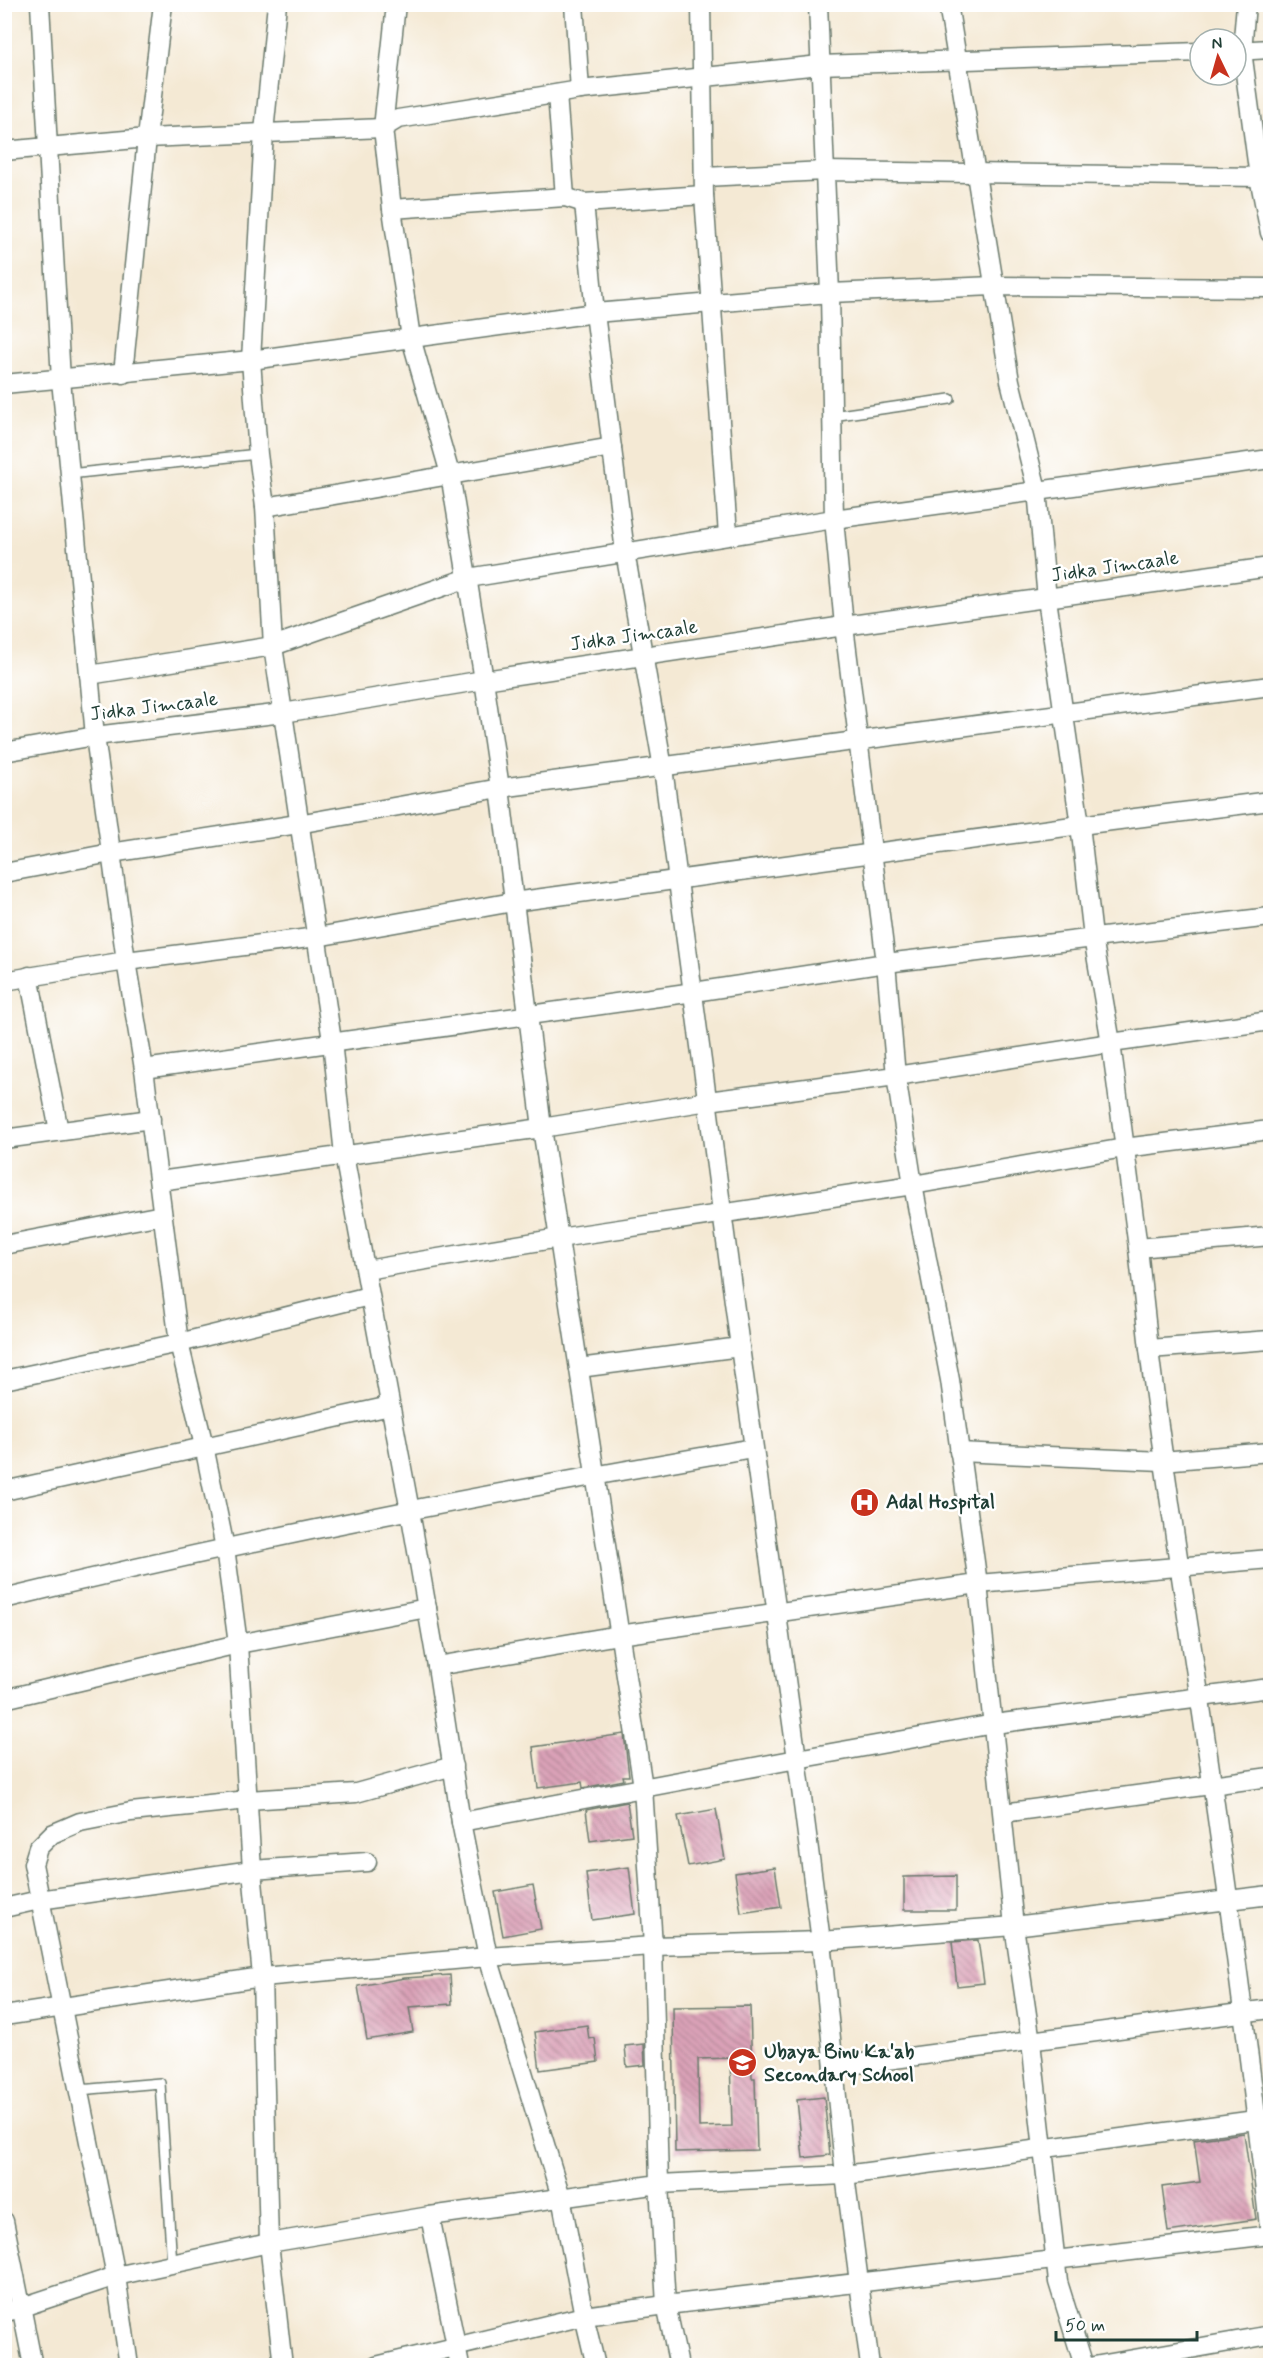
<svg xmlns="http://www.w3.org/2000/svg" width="1275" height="2370" font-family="Mynerve,sans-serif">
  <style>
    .building { fill: url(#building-back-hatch); fill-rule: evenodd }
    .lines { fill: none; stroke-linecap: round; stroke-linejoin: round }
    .lane-casing { stroke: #6a796c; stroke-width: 12 }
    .street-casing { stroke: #6a796c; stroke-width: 21 }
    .lane { stroke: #fff; stroke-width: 9 }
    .street { stroke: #fff; stroke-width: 18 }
    .labels { text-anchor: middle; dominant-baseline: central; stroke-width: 5; stroke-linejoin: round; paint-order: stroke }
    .street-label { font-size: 20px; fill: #1f3d34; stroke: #fff }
    .poi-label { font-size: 20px; font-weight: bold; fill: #1f3d34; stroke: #fff; text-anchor: start }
  </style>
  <defs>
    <pattern id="building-back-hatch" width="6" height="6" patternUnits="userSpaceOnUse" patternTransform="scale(1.5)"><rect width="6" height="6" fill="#dba2b8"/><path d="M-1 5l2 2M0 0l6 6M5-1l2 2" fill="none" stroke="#b18596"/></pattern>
  </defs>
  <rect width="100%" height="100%" fill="#fff"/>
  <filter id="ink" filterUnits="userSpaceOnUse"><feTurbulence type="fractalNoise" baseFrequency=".0167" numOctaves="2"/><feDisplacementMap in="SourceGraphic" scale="12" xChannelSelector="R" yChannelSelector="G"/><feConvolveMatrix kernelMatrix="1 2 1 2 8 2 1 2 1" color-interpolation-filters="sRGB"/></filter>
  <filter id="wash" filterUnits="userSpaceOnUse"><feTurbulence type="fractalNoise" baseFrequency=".008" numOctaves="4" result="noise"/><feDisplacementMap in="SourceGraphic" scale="24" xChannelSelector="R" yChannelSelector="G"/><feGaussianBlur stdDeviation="1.35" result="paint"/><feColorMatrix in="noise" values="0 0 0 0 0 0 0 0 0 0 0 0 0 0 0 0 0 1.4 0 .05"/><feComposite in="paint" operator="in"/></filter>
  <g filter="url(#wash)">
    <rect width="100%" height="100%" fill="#f4e9d4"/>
    <g id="blocks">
      <g class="building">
        <polygon points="624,1734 629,1776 623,1776 624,1780 583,1788 582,1782 538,1788 533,1747"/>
        <polygon points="627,1802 632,1835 590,1841 586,1810"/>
        <polygon points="716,1809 725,1859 688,1866 678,1816"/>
        <polygon points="629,1867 635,1914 592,1920 586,1873"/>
        <polygon points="775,1867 781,1907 741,1913 735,1873"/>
        <polygon points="956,1876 956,1910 904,1910 904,1877"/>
        <polygon points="533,1885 541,1929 503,1936 495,1892"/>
        <polygon points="978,1940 984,1983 957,1986 952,1942"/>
        <polygon points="450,1975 452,2004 409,2007 413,2032 367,2040 358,1986 405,1978"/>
        <path d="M 750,2006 L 752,2078 L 755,2078 L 757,2150 L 675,2152 L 673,2007 ZM 730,2058 L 732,2126 L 699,2127 L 698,2059 Z"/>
        <polygon points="587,2025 589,2039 595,2038 598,2062 540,2070 535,2032"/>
        <polygon points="644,2044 645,2065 627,2067 625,2046"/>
        <polygon points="824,2097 830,2155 803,2158 797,2100"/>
        <polygon points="1244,2133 1256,2219 1168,2232 1162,2187 1200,2182 1194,2140"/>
      </g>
    </g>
  </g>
  <g filter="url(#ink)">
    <use href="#blocks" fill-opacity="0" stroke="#6a796c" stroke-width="1.5"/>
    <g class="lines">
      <defs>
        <g id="lane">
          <polyline points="832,416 950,399"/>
          <polyline points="69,474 258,454"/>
          <polyline points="79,2090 160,2083 172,2264"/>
        </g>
        <g id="street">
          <polyline points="40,4 61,380 95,736 126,961 144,1069 179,1343 204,1446 225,1548 238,1644 252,1870 262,1977 269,2243 283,2366"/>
          <polyline points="277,4 264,132 251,360 258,454 265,507 273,646 332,1041 344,1155 410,1511 437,1666 461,1822 488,1957 561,2197 584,2316 596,2366"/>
          <polyline points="396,4 383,128 392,209 411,338 450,474 484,680 500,788 542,1128 643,1787 653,1946 659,2184 666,2305 679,2366"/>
          <polyline points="574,4 580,90"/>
          <polyline points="701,4 704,195 728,535"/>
          <polyline points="818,4 830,293 834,519 844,626 886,963 896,1076 913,1185 950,1380 978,1584 1014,1926 1031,2042 1058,2282 1084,2366"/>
          <polyline points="948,4 1010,381 1037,490 1047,599 1080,825 1093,937 1111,1043 1138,1248 1149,1349 1270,1340"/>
          <polyline points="1246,4 1242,51 1259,177 1270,233"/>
          <polyline points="1236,51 1270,49"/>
          <polyline points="557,94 565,197"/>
          <polyline points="4,151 147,138 383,128 398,119 580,90 820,65 1200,52"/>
          <polyline points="704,177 824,171 1259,177 1270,175"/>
          <polyline points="584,203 595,313 625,552 663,768 740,1347 797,1759 994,1724 1270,1688"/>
          <polyline points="392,209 565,197 584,203 704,195"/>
          <polyline points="123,374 147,138 163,4"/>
          <polyline points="4,384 251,360 595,313 830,293 994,286 1270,288"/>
          <polyline points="265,507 612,447"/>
          <polyline points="89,675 273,646 468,578 834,519 1270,459"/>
          <polyline points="4,752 95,736 283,713 484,680 844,626 1270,567"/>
          <polyline points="4,873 111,853 298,824 500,788 1270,686"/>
          <polyline points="29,976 59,1131"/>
          <polyline points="4,981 126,961 317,937 513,902 1080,825 1270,801"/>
          <polyline points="144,1069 694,992 886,963 1270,917"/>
          <polyline points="4,1139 151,1119"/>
          <polyline points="159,1181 542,1128 708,1101 896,1076 1111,1043 1270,1021"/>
          <polyline points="4,1245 162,1215"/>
          <polyline points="1138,1248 1270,1236"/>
          <polyline points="366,1270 559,1238 913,1185 1124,1148 1270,1130"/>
          <path d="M 1149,1349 C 1163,1466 1182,1583 1200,1700 C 1226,1877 1250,2056 1270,2235"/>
          <polyline points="579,1368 740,1347"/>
          <polyline points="4,1380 179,1343 369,1296"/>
          <polyline points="959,1452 1162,1461 1270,1452"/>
          <polyline points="4,1491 390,1406"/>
          <path d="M 4,1599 C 252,1538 502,1491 753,1448"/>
          <polyline points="437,1666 619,1635 978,1584 1270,1559"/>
          <polyline points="4,1699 238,1644 427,1608"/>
          <polyline points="1003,1813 1270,1777"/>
          <polyline points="461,1822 797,1759 821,1941 845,2175 870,2366"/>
          <polyline points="4,1908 39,1900 252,1870 367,1862"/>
          <polyline points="4,2016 262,1977 488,1957 653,1946 821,1941 1014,1926 1270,1895"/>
          <polyline points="834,2067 1270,2009"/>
          <polyline points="430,2216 460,2366"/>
          <polyline points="4,2221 33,2366"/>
          <polyline points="4,2313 116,2276 269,2243 430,2216 659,2184 845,2175 1270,2118"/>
          <polyline points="129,2366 116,2276 33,1864 38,1848 52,1834 80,1822 131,1812 248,1800 356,1793 453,1766"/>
          <polyline points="376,2366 584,2316 666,2305 1270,2235"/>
          <polyline points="1094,2366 1270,2335"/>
        </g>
      </defs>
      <use href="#lane" class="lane-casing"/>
      <use href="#street" class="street-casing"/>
      <use href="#lane" class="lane"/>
      <use href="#street" class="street"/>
    </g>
  </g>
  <defs>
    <symbol id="hospital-disc" viewBox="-11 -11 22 22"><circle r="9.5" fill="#c8321e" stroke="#fff"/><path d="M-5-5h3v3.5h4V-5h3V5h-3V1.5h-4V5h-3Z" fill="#fff"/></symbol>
    <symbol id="school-disc" viewBox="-11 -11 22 22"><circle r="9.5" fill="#c8321e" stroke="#fff"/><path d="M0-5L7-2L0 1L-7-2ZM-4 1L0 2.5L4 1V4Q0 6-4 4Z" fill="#fff"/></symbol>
  </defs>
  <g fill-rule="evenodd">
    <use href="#hospital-disc" x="848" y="1486" width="33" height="33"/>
    <use href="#school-disc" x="726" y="2046" width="33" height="33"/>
  </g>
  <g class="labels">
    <g class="street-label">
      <text transform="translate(1115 567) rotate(-8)">Jidka Jimcaale</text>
      <text transform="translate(634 636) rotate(-8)">Jidka Jimcaale</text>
      <text transform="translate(154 707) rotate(-7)">Jidka Jimcaale</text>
    </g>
    <g class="poi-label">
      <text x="886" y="1502">Adal Hospital</text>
      <text x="764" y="2052">Ubaya Binu Ka'ab<tspan x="764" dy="23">Secondary School</tspan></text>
    </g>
  </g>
  <rect width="1275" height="2370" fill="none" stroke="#fff" stroke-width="24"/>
  <g transform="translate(1218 57) rotate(355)"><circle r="28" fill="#ffffff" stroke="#a5b1ae" stroke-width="1.5"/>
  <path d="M0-4.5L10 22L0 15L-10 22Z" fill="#c8321e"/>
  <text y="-9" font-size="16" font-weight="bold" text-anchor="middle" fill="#1f3d34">N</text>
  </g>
  <path d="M1056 2331v9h141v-9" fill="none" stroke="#1f3d34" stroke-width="3"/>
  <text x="1065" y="2331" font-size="18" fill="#1f3d34" stroke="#ffffff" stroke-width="4.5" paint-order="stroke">50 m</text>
</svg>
